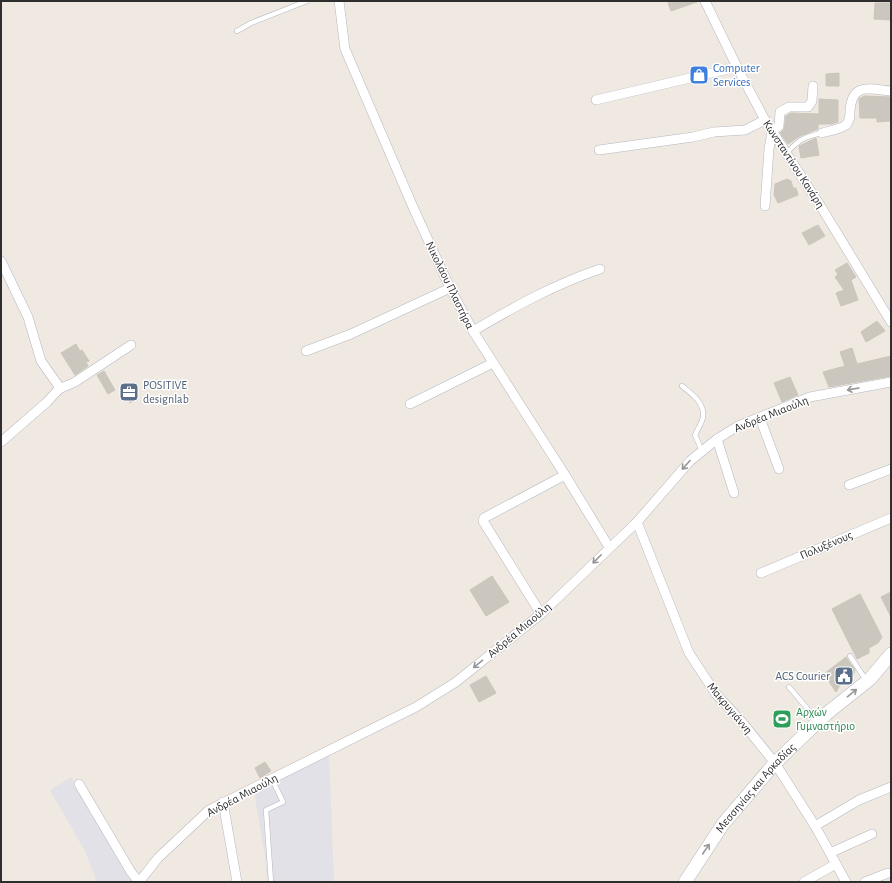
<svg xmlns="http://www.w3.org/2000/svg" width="892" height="883" font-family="'Alegreya Sans',sans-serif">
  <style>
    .industrial { fill: #e3e1e8 }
    .building { fill: #cbc7bf; stroke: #cbc5ba }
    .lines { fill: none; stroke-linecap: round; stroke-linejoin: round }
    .lane-casing { stroke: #b4b7c1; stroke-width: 5.5 }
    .street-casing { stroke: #b4b7c1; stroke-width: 10 }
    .secondary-casing { stroke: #b4b7c1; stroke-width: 14 }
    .lane { stroke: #fff; stroke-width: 4.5 }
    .street { stroke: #fff; stroke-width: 9 }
    .secondary { stroke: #fff; stroke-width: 13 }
    .oneway { stroke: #969696 }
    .labels { text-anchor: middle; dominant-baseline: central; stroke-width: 3; stroke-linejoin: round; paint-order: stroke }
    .shop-label { font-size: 12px; fill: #366cbe; stroke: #fff; text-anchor: start }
    .street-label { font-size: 12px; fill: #2e2e2e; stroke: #fff }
    .service-label { font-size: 12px; fill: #4e5e75; stroke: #fff; text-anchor: start }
    .leisure-label { font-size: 12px; fill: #27864d; stroke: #fff; text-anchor: start }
  </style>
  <rect width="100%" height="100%" fill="#efe9e1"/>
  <g class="industrial">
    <polygon points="329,754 334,882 267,882 266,862 254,792"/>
    <polygon points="71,777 133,881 133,882 97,882 85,851 50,790"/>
  </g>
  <g class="building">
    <polygon points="675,1 697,1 697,2 671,11 668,3"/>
    <polygon points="875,3 891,3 891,20 874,19"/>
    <polygon points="839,73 839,86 826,86 826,74"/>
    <polygon points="864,96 891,97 891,121 877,122 877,118 860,118 859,99"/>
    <polygon points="819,99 838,100 838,122 831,124 818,124 818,129 800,136 788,144 780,133 784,129 786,116 791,113 819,114"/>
    <polygon points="816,138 819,155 801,158 799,146"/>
    <polygon points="787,179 791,181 793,188 796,188 798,195 778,203 774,195 775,184"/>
    <polygon points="818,225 825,236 809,245 802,233"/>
    <polygon points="847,263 856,277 851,280 858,300 841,306 836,293 844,290 835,277 838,274 835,270"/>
    <polygon points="877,321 885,331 866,342 861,332"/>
    <polygon points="76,344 80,351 82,350 89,361 86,362 88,366 75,375 61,353"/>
    <polygon points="852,348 857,364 891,356 891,376 829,387 823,372 845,366 840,352"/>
    <polygon points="104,371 115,390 108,394 97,375"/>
    <polygon points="790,377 798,395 782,402 774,383"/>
    <polygon points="129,385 138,398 130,403 122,389"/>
    <polygon points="492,576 509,602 486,616 470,590"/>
    <polygon points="891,592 891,617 881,597"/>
    <polygon points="860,594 882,637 878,643 869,648 869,653 857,659 832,609"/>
    <polygon points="846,657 855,670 852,678 840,685 836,692 824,674"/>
    <polygon points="486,676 496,693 479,702 470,685"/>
    <polygon points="265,762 271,771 260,778 255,768"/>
  </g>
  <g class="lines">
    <defs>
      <g id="lane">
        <polyline points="237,31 251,23 307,1"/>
        <path d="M 786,154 C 799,139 804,137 822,133"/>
        <path d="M 682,386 C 692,394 705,403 703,417 C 702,423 697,430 695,435 L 702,451"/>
        <polyline points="850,656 866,680"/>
        <polyline points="789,687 817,720"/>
        <polyline points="271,882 266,810 283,802 272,779"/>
      </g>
      <g id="street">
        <polyline points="339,1 345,49 413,207 450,288 473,331 565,475 609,547"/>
        <polyline points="705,1 737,67 765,120 823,210 891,322"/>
        <polyline points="596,100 737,67"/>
        <polyline points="772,131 779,126 780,112 789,107 808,107 812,101 813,86"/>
        <path d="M 822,133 C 829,131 841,129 846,125 C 850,121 850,116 850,111 C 852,82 869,89 891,91"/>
        <polyline points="599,150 693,137 714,132 745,130 765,120"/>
        <polyline points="765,206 769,149 772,132"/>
        <polyline points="1,261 28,317 41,361 58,385 59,389 47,402 1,442"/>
        <path d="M 473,331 C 516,306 553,285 600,269"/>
        <polyline points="306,351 351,334 450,288"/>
        <polyline points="59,389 75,382 131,345"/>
        <polyline points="410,404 493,363"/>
        <polyline points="760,418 779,469"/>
        <polyline points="717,439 734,493"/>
        <polyline points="849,485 891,469"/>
        <polyline points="637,522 689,653 716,694 742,722 775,763 815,826 846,882"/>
        <polyline points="761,573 891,518"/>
        <polyline points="541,614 483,521 484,518 565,475"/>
        <polyline points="79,784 131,872 139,882"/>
        <polyline points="223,802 237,882"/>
        <polyline points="815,826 859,800 891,787"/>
        <polyline points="830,853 872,834"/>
        <polyline points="139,882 158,858 209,810 416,707 456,682 541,614 637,522 690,461 717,439 738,426 810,397 891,382"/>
        <polyline points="804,882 836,864"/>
        <polyline points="865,882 888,873"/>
      </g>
      <g id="secondary">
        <path id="s1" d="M 685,882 L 723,824 L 775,763 L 826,714 L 870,679 L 891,654"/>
      </g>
    </defs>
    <use href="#lane" class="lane-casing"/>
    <use href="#street" class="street-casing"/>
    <use href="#secondary" class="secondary-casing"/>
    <use href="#lane" class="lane"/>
    <use href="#street" class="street"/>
    <use href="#secondary" class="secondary"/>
  </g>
  <defs><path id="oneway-shaft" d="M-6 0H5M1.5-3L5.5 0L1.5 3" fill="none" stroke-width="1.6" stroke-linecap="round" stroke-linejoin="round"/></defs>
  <g class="oneway">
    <use href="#oneway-shaft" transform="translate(853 389) rotate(170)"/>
    <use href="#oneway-shaft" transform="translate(686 465) rotate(132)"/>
    <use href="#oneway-shaft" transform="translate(597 559) rotate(135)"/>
    <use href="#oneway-shaft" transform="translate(478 664) rotate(141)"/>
    <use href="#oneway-shaft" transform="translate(852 693) rotate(-39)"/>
    <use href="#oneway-shaft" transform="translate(706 849) rotate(-56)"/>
  </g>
  <defs>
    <symbol id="shop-square" viewBox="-11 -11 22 22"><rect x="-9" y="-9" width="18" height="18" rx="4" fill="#3f7fe0" stroke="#fff"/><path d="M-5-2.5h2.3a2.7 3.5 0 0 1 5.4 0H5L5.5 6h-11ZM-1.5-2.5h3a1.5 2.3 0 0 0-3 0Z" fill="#fff"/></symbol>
    <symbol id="office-square" viewBox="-11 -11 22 22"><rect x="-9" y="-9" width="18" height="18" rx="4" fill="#5c6f8a" stroke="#fff"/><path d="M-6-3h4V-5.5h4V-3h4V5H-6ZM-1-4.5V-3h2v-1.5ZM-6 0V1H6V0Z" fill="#fff"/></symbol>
    <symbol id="civic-square" viewBox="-11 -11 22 22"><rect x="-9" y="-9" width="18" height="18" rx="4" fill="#5c6f8a" stroke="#fff"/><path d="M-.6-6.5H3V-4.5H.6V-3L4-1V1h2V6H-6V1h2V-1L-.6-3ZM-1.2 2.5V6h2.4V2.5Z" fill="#fff"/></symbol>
    <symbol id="stadium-square" viewBox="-11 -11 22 22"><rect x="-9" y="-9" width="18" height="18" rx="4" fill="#2e9e5b" stroke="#fff"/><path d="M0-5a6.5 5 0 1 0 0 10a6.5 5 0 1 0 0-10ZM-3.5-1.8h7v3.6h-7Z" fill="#fff"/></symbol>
  </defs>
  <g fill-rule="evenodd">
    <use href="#shop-square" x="688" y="64" width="22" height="22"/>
    <use href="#office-square" x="118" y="381" width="22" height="22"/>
    <use href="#civic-square" x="833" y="665" width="22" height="22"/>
    <use href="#stadium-square" x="771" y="708" width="22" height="22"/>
  </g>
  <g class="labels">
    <g class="shop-label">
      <text x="713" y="68">Computer<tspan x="713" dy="14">Services</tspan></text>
    </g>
    <g class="street-label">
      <text transform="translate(794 164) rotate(57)">Κωνσταντίνου Κανάρη</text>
      <text transform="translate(450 285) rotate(64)">Νικολάου Πλαστήρα</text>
      <text transform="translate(771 414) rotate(-22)">Ανδρέα Μιαούλη</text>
      <text transform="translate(826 545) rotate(-23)">Πολυξένους</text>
      <text transform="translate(519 630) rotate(-40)">Ανδρέα Μιαούλη</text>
      <text transform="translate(730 708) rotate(50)">Μακρυγιάννη</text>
      <text stroke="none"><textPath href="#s1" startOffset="118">Μεσσηνίας και Αρκαδίας</textPath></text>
      <text transform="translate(242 795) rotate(-28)">Ανδρέα Μιαούλη</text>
    </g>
    <g class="service-label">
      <text x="143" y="385">POSITIVE<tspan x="143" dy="14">designlab</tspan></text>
      <text x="830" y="676" text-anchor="end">ACS Courier</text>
    </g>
    <g class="leisure-label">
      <text x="796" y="712">Αρχών<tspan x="796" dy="14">Γυμναστήριο</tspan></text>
    </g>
  </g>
  <rect width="892" height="883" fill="none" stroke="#2e2e2e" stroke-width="4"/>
</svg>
